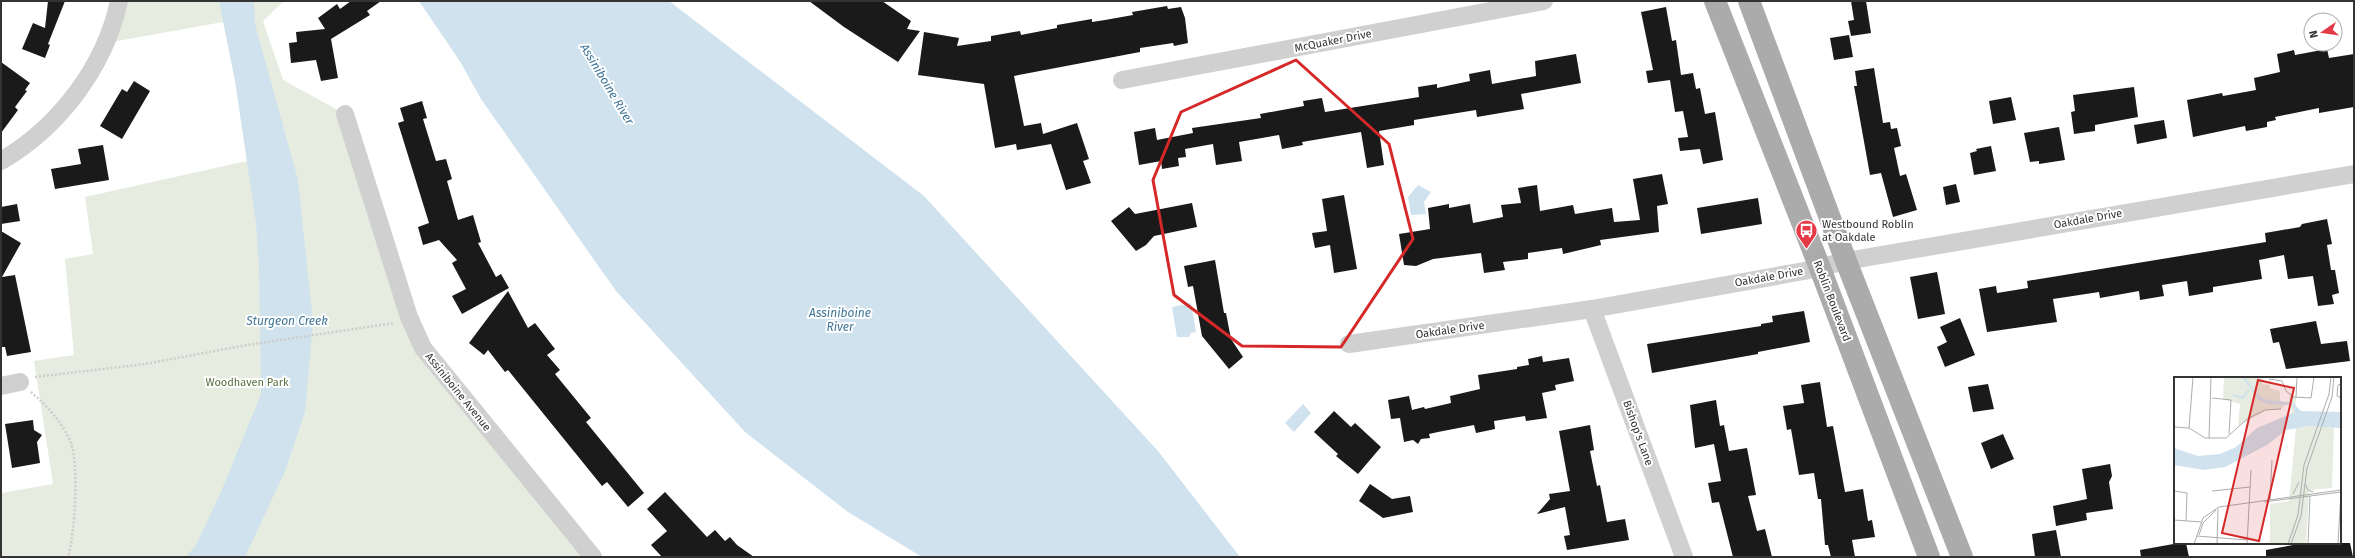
<svg xmlns="http://www.w3.org/2000/svg" width="2355" height="558" font-family="'Fira Sans',sans-serif">
  <style>
    .green { fill: #e6ecdf }
    .water { fill: #cfe2ee }
    .building { fill: #1a1a1a }
    .lines { fill: none; stroke-linecap: round; stroke-linejoin: round }
    .path { stroke: #cdcdcd; stroke-width: 2.5; stroke-dasharray: 2 2; stroke-linecap: butt }
    .minor { stroke: #d0d0d0; stroke-width: 18 }
    .major { stroke: #ababab; stroke-width: 22 }
    .marked { fill: none; stroke: #d62828; stroke-width: 3; stroke-linejoin: round }
    .labels { text-anchor: middle; dominant-baseline: central; stroke-width: 4; stroke-linejoin: round; paint-order: stroke }
    .street-label { font-size: 11px; fill: #333; stroke: #fff }
    .poi-label { font-size: 11px; fill: #333; stroke: #fff; text-anchor: start }
    .park-label { font-size: 11px; fill: #56703f; stroke: #fff }
    .water-label { font-size: 12px; font-style: italic; fill: #3f7597; stroke: #fff }
    .inset-river { fill: none; stroke: #cfe2ee; stroke-width: 2 }
    .inset-road { fill: none; stroke: #adadad; stroke-width: 1 }
    .view { fill: #d62828; fill-opacity: 0.15; stroke: #d62828; stroke-width: 2 }
    .inset-edge { fill: none; stroke: #333; stroke-width: 2 }
  </style>
  <rect width="100%" height="100%" fill="#fff"/>
  <polygon class="green" points="119,1 284,1 263,21 283,80 345,114 409,317 593,557 1,557 1,493 53,484 34,361 74,355 65,259 93,254 85,197 247,161 235,80 223,22 106,43"/>
  <g class="water">
    <polygon points="219,1 254,1 255,24 298,180 313,322 305,412 285,471 245,557 186,557 196,545 221,492 261,394 259,267 256,223 235,80"/>
    <polygon points="419,1 669,1 924,196 1158,451 1240,557 922,557 848,512 745,432 616,291 481,99 461,63"/>
    <polygon points="1418,185 1431,192 1424,202 1426,214 1411,215 1408,197"/>
    <polygon points="1191,303 1196,332 1191,333 1189,337 1177,337 1172,307"/>
    <polygon points="1303,404 1311,413 1294,432 1285,423"/>
  </g>
  <g class="building">
    <polygon points="48,1 65,1 48,44 50,45 45,58 22,49 33,23 45,28"/>
    <polygon points="351,1 381,1 367,11 370,15 331,39 338,78 321,81 316,60 291,63 289,43 297,42 296,32 325,29 318,18 337,4 340,9"/>
    <polygon points="809,1 882,1 911,21 907,29 920,31 898,62 844,27"/>
    <polygon points="1851,1 1866,1 1871,33 1851,36 1848,21 1854,20"/>
    <polygon points="1167,6 1168,9 1181,7 1185,18 1188,43 1174,46 1173,43 1140,48 1140,52 1014,76 1024,126 1041,123 1043,134 1077,123 1089,159 1083,161 1091,183 1066,190 1051,144 1017,150 1016,144 995,148 984,84 918,75 924,32 959,38 957,46 991,41 991,36 1020,31 1021,35 1057,28 1057,25 1092,19 1092,22 1105,20 1133,15 1132,12"/>
    <polygon points="1666,7 1672,41 1676,40 1681,75 1693,73 1696,89 1700,88 1705,114 1715,112 1723,160 1703,164 1700,149 1680,151 1678,138 1688,137 1683,111 1675,112 1670,80 1648,83 1646,71 1653,70 1641,12"/>
    <polygon points="1849,35 1853,57 1834,60 1830,38"/>
    <polygon points="2327,49 2329,58 2354,54 2354,107 2319,113 2319,108 2275,117 2276,120 2267,122 2267,127 2246,131 2245,126 2193,137 2187,100 2222,93 2223,96 2256,90 2254,78 2280,72 2277,54 2294,50 2295,55"/>
    <polygon points="1576,54 1581,83 1521,94 1524,109 1477,117 1476,110 1414,120 1414,125 1379,131 1384,165 1367,168 1361,132 1302,142 1303,145 1282,149 1279,135 1239,142 1242,161 1216,165 1213,144 1185,149 1186,157 1178,158 1179,166 1162,169 1161,161 1139,165 1134,132 1155,128 1157,140 1193,133 1192,128 1261,118 1260,114 1304,106 1303,101 1322,98 1325,112 1419,97 1418,87 1437,84 1437,88 1470,81 1469,74 1490,70 1492,84 1536,76 1535,61"/>
    <polygon points="1,62 30,83 25,90 27,91 15,107 18,110 1,133"/>
    <polygon points="1874,68 1883,123 1890,122 1891,129 1897,128 1901,146 1894,148 1900,176 1906,174 1917,210 1893,217 1881,173 1870,175 1854,86 1857,86 1855,71"/>
    <polygon points="134,81 150,91 122,139 100,126 122,89 127,92"/>
    <polygon points="2134,87 2138,117 2095,125 2095,131 2074,134 2071,112 2075,111 2073,95"/>
    <polygon points="2011,97 2016,120 1993,124 1989,101"/>
    <polygon points="422,101 427,118 423,119 436,161 446,159 452,179 447,181 458,220 473,215 481,242 478,243 496,277 501,274 509,288 462,314 452,296 466,289 452,263 457,260 439,240 423,245 418,227 429,223 398,123 404,121 400,108"/>
    <polygon points="2164,120 2167,138 2137,144 2134,125"/>
    <polygon points="2059,127 2065,160 2039,164 2039,161 2030,162 2024,133"/>
    <polygon points="103,145 109,180 55,189 51,169 81,164 78,149"/>
    <polygon points="1991,146 1996,171 1974,175 1970,153 1977,151 1976,149"/>
    <polygon points="1662,174 1668,204 1657,206 1659,232 1600,240 1601,245 1563,254 1562,248 1528,253 1528,259 1503,262 1505,270 1484,273 1481,253 1433,259 1416,266 1404,265 1399,234 1430,229 1428,208 1449,204 1449,208 1470,204 1473,223 1503,217 1501,205 1521,203 1518,188 1537,185 1540,211 1573,205 1575,214 1612,208 1614,222 1640,220 1633,179"/>
    <polygon points="1956,184 1960,202 1946,205 1943,187"/>
    <polygon points="1344,195 1357,269 1334,273 1330,245 1315,248 1312,233 1327,231 1322,199"/>
    <polygon points="1758,198 1762,224 1701,234 1697,208"/>
    <polygon points="1192,203 1197,227 1154,236 1146,245 1136,251 1111,221 1129,207 1135,214"/>
    <polygon points="17,204 20,221 1,224 1,207"/>
    <polygon points="2327,219 2332,244 2327,245 2331,270 2335,270 2339,293 2332,295 2334,304 2318,306 2313,276 2288,279 2284,255 2259,260 2262,279 2213,287 2213,292 2189,296 2187,281 2162,285 2164,296 2140,300 2139,291 2100,298 2099,292 2053,299 2057,322 1987,332 1979,289 1996,286 1997,293 2028,288 2027,281 2266,242 2265,233 2300,227 2302,224"/>
    <polygon points="1,231 21,243 2,277 15,275 31,352 7,356 5,347 1,347"/>
    <polygon points="1215,260 1224,313 1226,313 1231,339 1243,357 1229,369 1202,336 1193,286 1188,287 1184,266"/>
    <polygon points="1937,272 1945,314 1918,319 1910,277"/>
    <polygon points="508,291 528,328 535,323 555,349 547,355 560,370 555,374 591,418 586,422 644,493 628,507 607,482 602,486 508,370 505,372 488,350 484,355 469,343"/>
    <polygon points="1804,311 1810,342 1758,352 1758,354 1652,373 1647,344 1761,326 1761,324 1773,322 1772,316"/>
    <polygon points="1960,318 1975,355 1945,367 1937,347 1947,342 1940,327"/>
    <polygon points="2316,321 2321,344 2347,341 2350,361 2286,369 2279,342 2273,343 2270,329"/>
    <polygon points="1542,356 1543,362 1569,358 1574,381 1555,385 1556,390 1542,393 1547,418 1526,421 1525,416 1494,421 1495,429 1476,433 1474,425 1438,432 1429,434 1430,438 1421,439 1418,444 1413,440 1404,442 1400,418 1391,419 1388,400 1409,396 1412,410 1424,407 1425,409 1451,403 1450,396 1480,389 1478,375 1517,369 1517,367 1529,365 1528,359"/>
    <polygon points="1820,382 1827,427 1833,426 1845,492 1863,489 1868,521 1872,520 1875,537 1852,540 1855,557 1831,557 1828,545 1825,545 1821,499 1818,499 1814,473 1799,475 1791,429 1787,430 1783,406 1804,403 1801,385"/>
    <polygon points="1988,384 1994,409 1973,412 1968,387"/>
    <polygon points="1716,400 1720,426 1724,425 1729,451 1747,448 1756,495 1748,496 1757,531 1765,529 1772,557 1733,557 1719,502 1712,503 1708,483 1721,481 1714,444 1695,448 1690,405"/>
    <polygon points="1334,411 1351,427 1355,423 1381,447 1358,474 1336,456 1338,454 1314,432"/>
    <polygon points="33,420 34,430 42,435 37,442 40,463 12,468 5,424"/>
    <polygon points="1590,425 1594,450 1590,451 1597,486 1600,485 1607,522 1625,519 1629,540 1567,550 1564,536 1570,535 1565,507 1537,514 1550,499 1549,494 1570,491 1559,431"/>
    <polygon points="2003,434 2014,459 1991,469 1981,443"/>
    <polygon points="2110,464 2112,476 2109,482 2113,509 2086,513 2087,520 2056,526 2053,506 2087,499 2082,469"/>
    <polygon points="1370,484 1392,499 1410,496 1413,512 1383,518 1359,501"/>
    <polygon points="665,492 707,537 715,530 725,541 730,537 737,545 754,557 662,557 651,545 667,531 647,509"/>
    <polygon points="2056,530 2061,557 2035,557 2032,534"/>
    <polygon points="2179,543 2186,543 2189,557 2141,557 2140,550"/>
    <polygon points="2304,543 2350,543 2353,557 2266,557 2266,550"/>
  </g>
  <g class="lines">
    <g class="path">
      <polyline points="35,377 145,364 247,345 394,323"/>
      <path d="M 31,392 C 47,406 63,423 71,443 C 79,466 75,534 68,557"/>
    </g>
    <g class="minor">
      <polyline points="1122,80 1544,1"/>
      <polyline points="345,114 409,317 423,348 593,557"/>
      <path d="M 1,161 C 59,127 105,67 119,1"/>
      <polyline points="1592,309 1684,557"/>
      <polyline points="1349,344 1592,309 1804,271 1846,261 2354,174"/>
      <polyline points="1,386 20,382"/>
    </g>
    <g class="major">
      <polyline points="1715,1 1820,268 1929,557"/>
      <polyline points="1749,1 1846,261 1962,557"/>
    </g>
  </g>
  <path class="marked" d="M 1296,60 L 1389,144 L 1413,239 L 1341,347 L 1242,346 L 1174,295 L 1153,180 L 1181,112 Z"/>
  <defs>
    <symbol id="bus-pin" viewBox="-11 -11 22 30"><path d="M0 17L-7.5 6A9.5 9.5 0 1 1 7.5 6Z" fill="#e63946" stroke="#fff"/><path d="M-5-6H5V4H4V6H2V4H-2V6H-4V4H-5ZM-3.5-4V0h7V-4ZM-3.5 1.2v1.5H-2V1.2ZM2 1.2v1.5H3.5V1.2Z" fill="#fff"/></symbol>
  </defs>
  <g fill-rule="evenodd">
    <use href="#bus-pin" x="1794" y="218" width="25" height="34"/>
  </g>
  <g class="labels">
    <g class="street-label">
      <text transform="translate(1333 41) rotate(-11)">McQuaker Drive</text>
      <text transform="translate(2088 219) rotate(-10)">Oakdale Drive</text>
      <text transform="translate(1769 277) rotate(-10)">Oakdale Drive</text>
      <text transform="translate(1832 301) rotate(69)">Roblin Boulevard</text>
      <text transform="translate(1450 330) rotate(-8)">Oakdale Drive</text>
      <text transform="translate(458 392) rotate(51)">Assiniboine Avenue</text>
      <text transform="translate(1638 433) rotate(70)">Bishop's Lane</text>
    </g>
    <g class="poi-label">
      <text x="1822" y="224">Westbound Roblin<tspan x="1822" dy="13">at Oakdale</tspan></text>
    </g>
    <g class="park-label">
      <text x="247" y="382">Woodhaven Park</text>
    </g>
    <g class="water-label">
      <text transform="translate(607 84) rotate(59)">Assiniboine River</text>
      <text x="840" y="313">Assiniboine<tspan x="840" dy="14">River</tspan></text>
      <text x="287" y="321">Sturgeon Creek</text>
    </g>
  </g>
  <g transform="translate(2174 377)">
    <rect width="167" height="167" fill="#fff"/>
    <path d="M 50,0 L 88,0 L 88,7 L 96,8 L 96,11 L 106,14 L 106,25 L 115,25 L 116,17 L 122,20 L 121,35 L 116,37 L 118,34 L 115,28 L 111,28 L 107,32 L 93,33 L 64,49 L 66,27 L 49,22 ZM 135,49 L 160,50 L 158,111 L 135,113 L 132,167 L 96,167 L 96,127 L 115,124 L 122,51 Z" fill="#e6ecdf"/>
    <path d="M 68,0 L 71,0 L 82,16 L 90,22 L 119,26 L 127,34 L 167,35 L 167,51 L 135,49 L 112,53 L 93,68 L 51,90 L 30,93 L 0,88 L 0,71 L 24,79 L 46,77 L 62,70 L 83,51 L 121,35 L 118,28 L 94,27 L 85,23 Z" fill="#cfe2ee"/>
    <path class="inset-river" d="M 59,18 L 68,21 L 75,13"/>
    <path class="inset-road" d="M 95,2 L 108,4 L 112,14 L 120,20 L 137,21 L 140,0M 167,7 L 164,8 L 163,19 L 167,21M 122,20 L 123,0M 38,21 L 57,23 L 55,57M 0,50 L 15,51 L 31,61 L 52,61 L 73,42 L 91,33 L 107,32M 15,51 L 19,0M 35,61 L 37,0M 131,107 L 134,113 L 139,115M 0,114 L 13,116 L 12,144M 38,114 L 76,110M 119,117 L 125,105M 96,123 L 98,83M 90,125 L 167,115M 0,143 L 28,145M 25,158 L 29,146 L 42,133M 23,159 L 73,163M 20,167 L 29,141 L 45,130 L 167,113M 43,167 L 44,132M 73,167 L 77,93M 114,167 L 124,138 L 130,88 L 155,17 L 157,0M 117,167 L 127,139 L 133,91 L 158,20 L 160,0M 134,167 L 136,119M 164,167 L 167,115"/>
    <path class="view" d="M 84,3 L 120,11 L 85,164 L 48,156 Z"/>
    <rect width="167" height="167" class="inset-edge"/>
  </g>
  <rect width="2355" height="558" fill="none" stroke="#333333" stroke-width="4"/>
  <g transform="translate(2323 32) rotate(257)"><circle r="19" fill="#ffffff" stroke="#adadad"/>
  <path d="M0-3L7 15L0 10L-7 15Z" fill="#e63946"/>
  <text y="-6" font-size="11" font-weight="bold" text-anchor="middle" fill="#333333">N</text>
  </g>
</svg>
